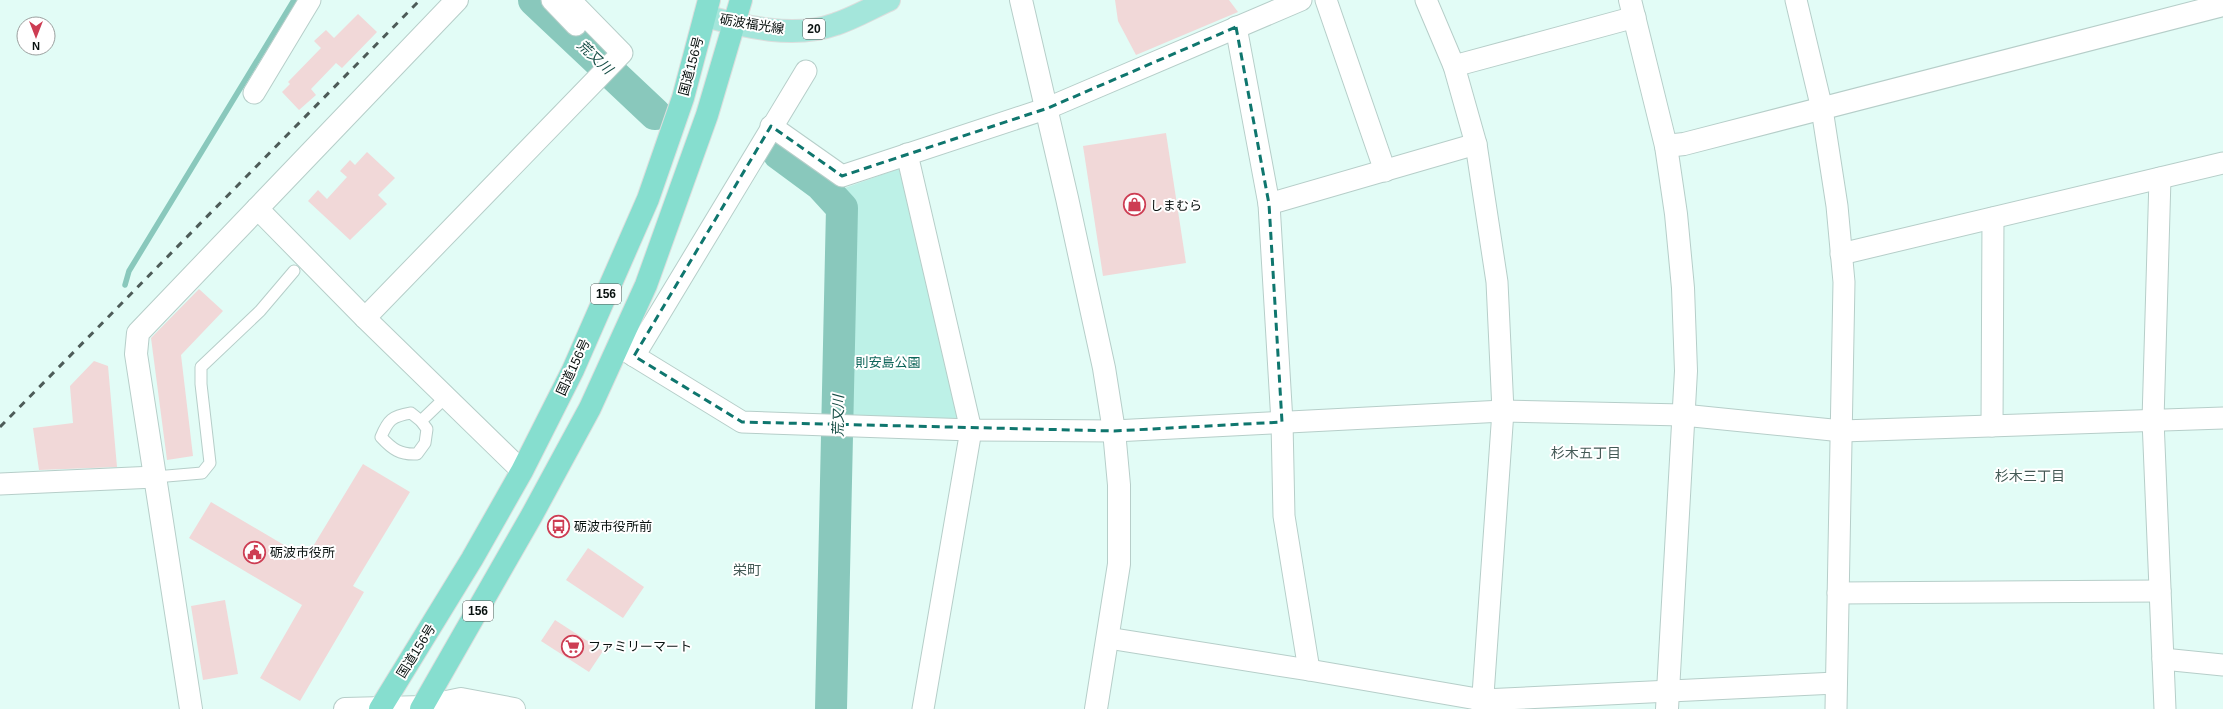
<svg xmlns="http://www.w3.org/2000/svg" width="2223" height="709" font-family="Arial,'Noto Sans JP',sans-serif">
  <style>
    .green { fill: #bdf1e7 }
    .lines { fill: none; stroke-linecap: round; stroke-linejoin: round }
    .stream { stroke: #89c8bc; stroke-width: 5.5 }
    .river { stroke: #89c8bc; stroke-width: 32 }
    .building { fill: #f1d8d8 }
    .service-casing { stroke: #b6cec9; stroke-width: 13 }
    .minor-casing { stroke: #b6cec9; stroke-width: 23 }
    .tertiary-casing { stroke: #b6cec9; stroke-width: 24 }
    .primary-casing { stroke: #dcdedd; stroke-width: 24 }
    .trunk-casing { stroke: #dcdedd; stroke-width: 24 }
    .service { stroke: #fff; stroke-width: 11 }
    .minor { stroke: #fff; stroke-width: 21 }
    .tertiary { stroke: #fff; stroke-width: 22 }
    .primary { stroke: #a4e6db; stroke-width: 22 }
    .trunk { stroke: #86decf; stroke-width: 22 }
    .rail { stroke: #4d5b58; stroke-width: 3; stroke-dasharray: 7 7; stroke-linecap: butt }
    .marked { fill: none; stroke: #0f766e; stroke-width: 3; stroke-dasharray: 8 5; stroke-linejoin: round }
    .labels { text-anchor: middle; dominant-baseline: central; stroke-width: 4; stroke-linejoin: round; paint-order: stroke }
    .shield { fill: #fff; stroke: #525857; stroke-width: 1 }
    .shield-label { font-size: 12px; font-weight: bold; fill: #08110f }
    .street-label { font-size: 13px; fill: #08110f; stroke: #fff }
    .poi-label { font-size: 13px; fill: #08110f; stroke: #fff; text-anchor: start }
    .park-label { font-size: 13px; fill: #0d6459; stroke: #fff }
    .water-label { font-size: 14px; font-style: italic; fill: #164d45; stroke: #fff }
    .neighbourhood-label { font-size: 14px; fill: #435955; stroke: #fff }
  </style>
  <rect width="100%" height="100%" fill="#e2fcf6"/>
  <polygon class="green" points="901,168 964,425 827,419 832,221 822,196"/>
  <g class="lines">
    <polyline class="stream" points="125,285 129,271 294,0"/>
    <g class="river">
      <polyline points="534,0 655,114"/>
      <polyline points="779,154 821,185 842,208 831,709"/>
    </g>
  </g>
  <g class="building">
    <polygon points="1115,0 1229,0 1238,12 1136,55 1118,21"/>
    <polygon points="358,14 377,32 342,68 336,63 311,89 316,95 299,110 282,92 290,84 288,82 321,48 314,41 326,30 334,38"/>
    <polygon points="1166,133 1186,263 1103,276 1083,146"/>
    <polygon points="367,152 395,178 378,195 387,204 350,240 308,201 318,190 327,199 347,177 340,171 350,160 355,165"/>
    <polygon points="199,289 223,311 181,355 193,456 167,460 151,338"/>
    <polygon points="94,361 108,366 117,467 39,470 33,428 73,423 70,386"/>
    <polygon points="363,464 410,492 353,586 364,592 300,701 260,678 302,605 189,538 211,502 306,558"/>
    <polygon points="588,548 644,587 623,618 566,580"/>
    <polygon points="225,600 238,674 203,680 191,606"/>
    <polygon points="555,620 603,651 589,672 541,641"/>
  </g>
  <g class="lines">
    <defs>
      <g id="service">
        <path d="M 411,413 L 421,421 L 427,429 L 425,443 L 417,454 C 400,455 392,449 381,437 C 388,420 392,416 411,413 Z"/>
        <polyline points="421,421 446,397"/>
        <polyline points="155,477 202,473 210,463 201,384 201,367 260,311 294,271"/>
      </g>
      <g id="minor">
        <polyline points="552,0 576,25"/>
        <polyline points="1326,0 1385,171"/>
        <polyline points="1426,0 1454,66 1476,144 1497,282 1503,411 1482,709"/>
        <polyline points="1796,0 1822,109 1837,206 1844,282 1836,709"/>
        <polyline points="1236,27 1269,204 1282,422 1284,516 1309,670"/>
        <polyline points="1454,66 1635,17"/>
        <polyline points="254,93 310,0"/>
        <polyline points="771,126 842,176 1048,108 1301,0"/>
        <polyline points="907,154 971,430 923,709"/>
        <polyline points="2160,178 2153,420 2165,709"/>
        <polyline points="1269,204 1476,144"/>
        <polyline points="257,208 365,318 522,471"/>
        <polyline points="1841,254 2223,163"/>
        <polyline points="365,318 622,53 570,0"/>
        <polyline points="618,346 742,422 971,430 1114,431 1503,411 1683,415 1842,431 2223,418"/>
        <polyline points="634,356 806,71"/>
        <polyline points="1992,426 1993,218"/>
        <polyline points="0,484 155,477"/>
        <polyline points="1838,593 2160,591"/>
        <polyline points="1108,638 1309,670 1483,700 1836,683"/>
        <polyline points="2163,659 2223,665"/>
      </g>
      <g id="tertiary">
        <polyline points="1021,0 1067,198 1104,368 1114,431 1119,485 1119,564 1096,709"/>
        <polyline points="1630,0 1666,146 1676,214 1683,288 1686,371 1667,709"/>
        <polyline points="1666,146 1684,144 2223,5"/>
        <polyline points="191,709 136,354 138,333 457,0"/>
        <polyline points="345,709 422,707 461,699 514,709"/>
      </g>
      <path id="primary" d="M 705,16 C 745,27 795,39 836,24 C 854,18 871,8 889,0"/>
      <g id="trunk">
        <polyline points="380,709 472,559 522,471 573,370 648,199 683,98 709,0"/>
        <polyline points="421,709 532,515 590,408 646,285 707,115 741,0"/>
      </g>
    </defs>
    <use href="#service" class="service-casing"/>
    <use href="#minor" class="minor-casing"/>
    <use href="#tertiary" class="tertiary-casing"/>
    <use href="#primary" class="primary-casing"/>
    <use href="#trunk" class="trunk-casing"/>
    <use href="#service" class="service"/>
    <use href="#minor" class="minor"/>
    <use href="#tertiary" class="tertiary"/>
    <use href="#primary" class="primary"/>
    <use href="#trunk" class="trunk"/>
    <polyline class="rail" points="0,427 420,0"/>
  </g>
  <path class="marked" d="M 1236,27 L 1269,204 L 1282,422 L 1114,431 L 742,422 L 634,356 L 771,126 L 842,176 L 1048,108 Z"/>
  <defs>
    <symbol id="shop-ring" viewBox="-11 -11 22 22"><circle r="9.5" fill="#fff" stroke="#cd3d53" stroke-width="1.5"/><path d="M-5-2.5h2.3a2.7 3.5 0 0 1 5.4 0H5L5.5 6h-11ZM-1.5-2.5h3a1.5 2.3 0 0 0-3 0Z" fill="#cd3d53"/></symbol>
    <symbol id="bus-ring" viewBox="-11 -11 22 22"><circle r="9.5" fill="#fff" stroke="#cd3d53" stroke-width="1.5"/><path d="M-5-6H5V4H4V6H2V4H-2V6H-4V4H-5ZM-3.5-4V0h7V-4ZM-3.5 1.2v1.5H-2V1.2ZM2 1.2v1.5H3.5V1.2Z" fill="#cd3d53"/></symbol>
    <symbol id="civic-ring" viewBox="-11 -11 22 22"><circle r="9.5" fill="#fff" stroke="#cd3d53" stroke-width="1.5"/><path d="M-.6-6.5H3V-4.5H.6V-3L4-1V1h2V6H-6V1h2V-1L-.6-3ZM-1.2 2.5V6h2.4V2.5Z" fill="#cd3d53"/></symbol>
    <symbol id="supermarket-ring" viewBox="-11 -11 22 22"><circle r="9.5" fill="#fff" stroke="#cd3d53" stroke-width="1.5"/><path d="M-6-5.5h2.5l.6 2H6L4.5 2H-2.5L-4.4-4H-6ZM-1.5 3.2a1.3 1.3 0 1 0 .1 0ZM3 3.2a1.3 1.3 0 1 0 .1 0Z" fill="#cd3d53"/></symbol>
  </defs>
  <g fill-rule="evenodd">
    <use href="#shop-ring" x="1122" y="192" width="25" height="25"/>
    <use href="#bus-ring" x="546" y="514" width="25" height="25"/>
    <use href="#civic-ring" x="242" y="540" width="25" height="25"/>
    <use href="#supermarket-ring" x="560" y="634" width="25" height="25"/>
  </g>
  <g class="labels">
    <g class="shield">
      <rect x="803" y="19" width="22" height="20" rx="3"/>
      <rect x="591" y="284" width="30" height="20" rx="3"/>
      <rect x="463" y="601" width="30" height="20" rx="3"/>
    </g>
    <g class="shield-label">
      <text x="814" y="29">20</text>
      <text x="606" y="294">156</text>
      <text x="478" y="611">156</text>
    </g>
    <g class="street-label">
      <text transform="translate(752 24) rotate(9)">砺波福光線</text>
      <text transform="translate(691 66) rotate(-75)">国道156号</text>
      <text transform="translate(573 367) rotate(-65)">国道156号</text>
      <text transform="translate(416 651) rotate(-58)">国道156号</text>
    </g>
    <g class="poi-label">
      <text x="1150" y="205">しまむら</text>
      <text x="574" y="526">砺波市役所前</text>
      <text x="270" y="552">砺波市役所</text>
      <text x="588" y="646">ファミリーマート</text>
    </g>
    <g class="park-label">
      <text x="888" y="362">則安島公園</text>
    </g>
    <g class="water-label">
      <text transform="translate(595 57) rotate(43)">荒又川</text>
      <text transform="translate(838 416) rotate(-89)">荒又川</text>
    </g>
    <g class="neighbourhood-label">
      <text x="1586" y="453">杉木五丁目</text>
      <text x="2030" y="476">杉木三丁目</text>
      <text x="747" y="570">栄町</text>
    </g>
  </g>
  <g transform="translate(36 36) rotate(180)"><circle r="19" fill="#ffffff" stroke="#9ca09f"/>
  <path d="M0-3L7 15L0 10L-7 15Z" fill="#cd3d53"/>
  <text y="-6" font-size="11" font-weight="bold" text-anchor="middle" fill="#08110f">N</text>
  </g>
</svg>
